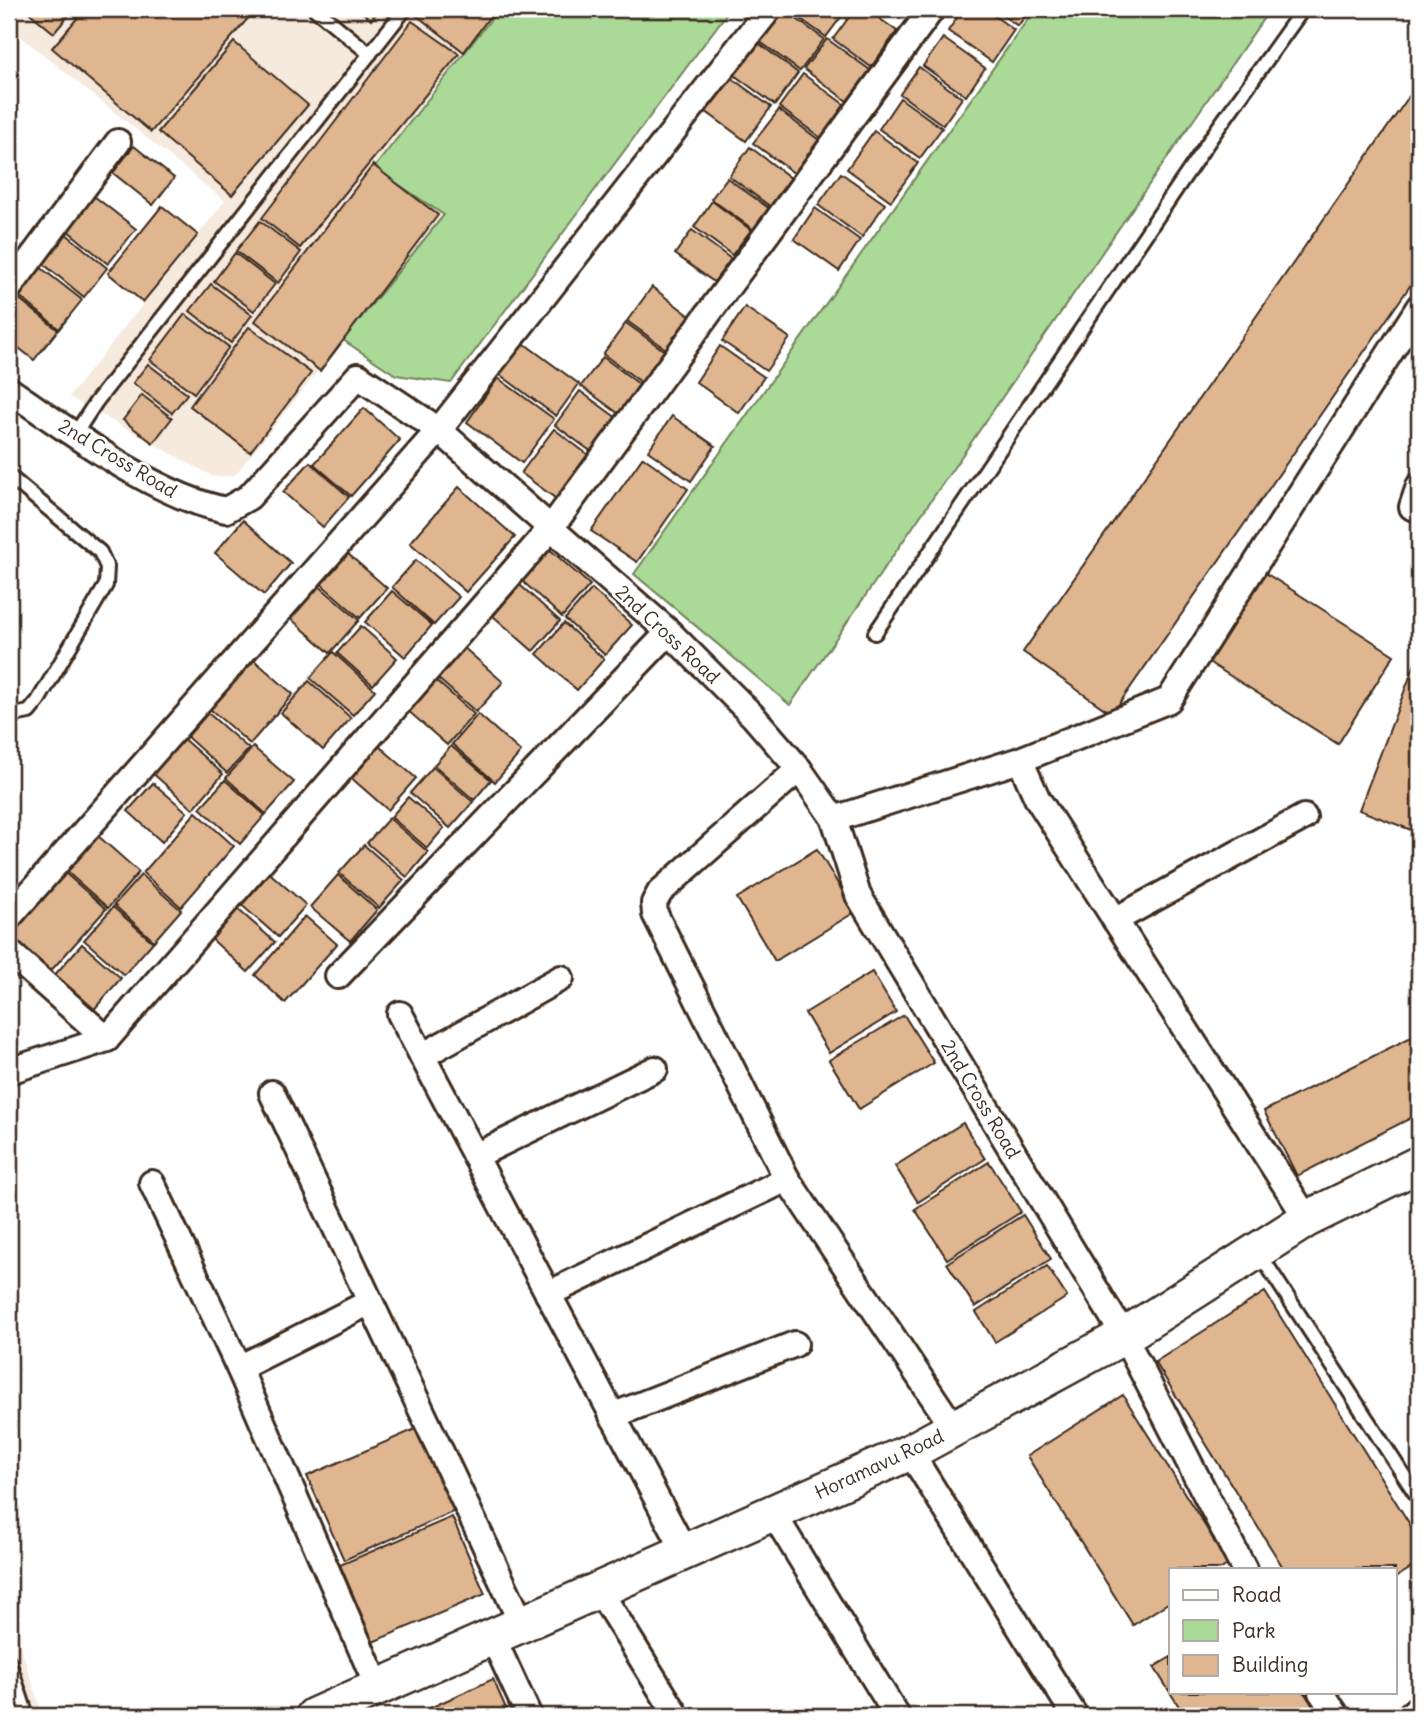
<svg xmlns="http://www.w3.org/2000/svg" width="1428" height="1725" font-family="Delius,sans-serif">
  <style>
    .built { fill: #f6e9de }
    .green { fill: #aad998; stroke: #72825b; stroke-width: 2 }
    .building { fill: #e0b691; stroke: #3b2a1e; stroke-width: 2 }
    .lines { fill: none; stroke-linecap: round; stroke-linejoin: round }
    .lane-casing { stroke: #3b2a1e; stroke-width: 18 }
    .street-casing { stroke: #3b2a1e; stroke-width: 30 }
    .secondary-casing { stroke: #3b2a1e; stroke-width: 40 }
    .lane { stroke: #fff; stroke-width: 12 }
    .street { stroke: #fff; stroke-width: 24 }
    .secondary { stroke: #fff; stroke-width: 35 }
    .labels { text-anchor: middle; dominant-baseline: central; stroke-width: 6; stroke-linejoin: round; paint-order: stroke }
    .street-label { font-size: 19px; fill: #3b2a1e; stroke: #fff }
  </style>
  <rect width="100%" height="100%" fill="#fff"/>
  <filter id="ink" filterUnits="userSpaceOnUse"><feTurbulence type="fractalNoise" baseFrequency=".0143" numOctaves="2"/><feDisplacementMap in="SourceGraphic" scale="14" xChannelSelector="R" yChannelSelector="G"/><feConvolveMatrix kernelMatrix="1 2 1 2 8 2 1 2 1" color-interpolation-filters="sRGB"/></filter>
  <g filter="url(#ink)">
    <g class="built">
      <polygon points="9,9 499,9 375,167 444,214 235,475 214,477 69,397 225,201 9,27"/>
      <polygon points="9,1611 43,1716 9,1716"/>
    </g>
    <g class="green">
      <polygon points="499,9 730,9 451,383 396,375 343,340 444,215 374,168"/>
      <polygon points="1035,9 1270,9 790,705 634,574"/>
    </g>
    <g class="building">
      <polygon points="25,9 74,9 54,33"/>
      <polygon points="85,9 256,9 151,132 52,48"/>
      <polygon points="359,9 380,9 371,20"/>
      <polygon points="421,9 495,9 464,52 416,15"/>
      <polygon points="776,9 783,9 824,39 800,71 755,38"/>
      <polygon points="787,9 847,9 826,37"/>
      <polygon points="855,9 866,9 897,31 871,67 833,39"/>
      <polygon points="963,9 985,9 1014,30 992,62 948,31"/>
      <polygon points="993,9 1030,9 1018,26"/>
      <polygon points="412,21 459,54 300,248 262,218"/>
      <polygon points="943,38 985,68 966,96 923,66"/>
      <polygon points="753,39 798,73 775,105 730,72"/>
      <polygon points="827,39 870,70 847,101 804,69"/>
      <polygon points="234,42 308,105 232,195 158,132"/>
      <polygon points="919,67 962,98 943,125 900,94"/>
      <polygon points="803,74 845,105 821,138 779,107"/>
      <polygon points="730,77 771,107 746,141 705,111"/>
      <polygon points="1419,82 1419,273 1112,714 1023,652"/>
      <polygon points="900,98 942,128 920,158 879,129"/>
      <polygon points="779,110 819,140 794,173 753,143"/>
      <polygon points="874,131 918,163 891,201 847,169"/>
      <polygon points="134,146 174,178 153,205 113,173"/>
      <polygon points="750,147 792,179 771,207 729,176"/>
      <polygon points="373,165 438,215 320,371 255,321"/>
      <polygon points="841,173 885,204 862,237 818,205"/>
      <polygon points="727,178 770,209 754,230 711,199"/>
      <polygon points="94,196 136,229 108,264 67,230"/>
      <polygon points="712,201 751,230 732,255 694,227"/>
      <polygon points="162,206 198,235 143,302 108,273"/>
      <polygon points="815,208 860,240 839,271 794,239"/>
      <polygon points="260,221 301,252 278,283 236,251"/>
      <polygon points="692,230 731,259 714,282 675,254"/>
      <polygon points="65,233 107,268 84,297 41,262"/>
      <polygon points="235,253 275,284 254,311 214,281"/>
      <polygon points="40,267 82,300 59,329 18,295"/>
      <polygon points="211,284 252,315 231,343 190,311"/>
      <polygon points="652,287 694,319 670,352 627,321"/>
      <polygon points="17,297 58,330 34,360 9,340 9,307"/>
      <polygon points="745,307 790,338 766,371 722,341"/>
      <polygon points="185,314 229,347 194,393 150,360"/>
      <polygon points="626,323 669,354 645,385 603,354"/>
      <polygon points="249,327 311,373 250,452 190,406"/>
      <polygon points="522,342 579,384 556,416 499,374"/>
      <polygon points="720,346 764,377 739,413 696,382"/>
      <polygon points="603,357 643,387 622,416 581,386"/>
      <polygon points="148,364 187,394 172,413 133,383"/>
      <polygon points="498,378 554,419 522,463 467,422"/>
      <polygon points="580,391 621,421 596,455 555,425"/>
      <polygon points="142,395 172,418 153,443 123,420"/>
      <polygon points="364,408 400,440 351,496 314,464"/>
      <polygon points="672,416 715,446 691,481 648,451"/>
      <polygon points="554,429 595,460 562,503 521,473"/>
      <polygon points="643,457 688,489 637,562 591,531"/>
      <polygon points="310,462 349,497 323,527 283,492"/>
      <polygon points="459,487 515,537 466,592 410,543"/>
      <polygon points="243,520 291,563 264,595 215,553"/>
      <polygon points="547,547 590,585 562,617 520,579"/>
      <polygon points="347,553 387,588 360,618 320,583"/>
      <polygon points="416,560 459,597 434,625 392,587"/>
      <polygon points="1259,569 1394,655 1338,744 1202,658"/>
      <polygon points="318,585 359,620 330,653 290,618"/>
      <polygon points="520,585 560,621 533,651 493,616"/>
      <polygon points="592,589 632,625 605,655 565,619"/>
      <polygon points="392,591 432,625 405,657 365,622"/>
      <polygon points="564,623 604,659 577,690 537,654"/>
      <polygon points="361,626 397,658 373,685 337,653"/>
      <polygon points="462,646 503,682 476,712 435,676"/>
      <polygon points="333,652 375,690 353,715 310,678"/>
      <polygon points="1419,653 1419,833 1359,810"/>
      <polygon points="253,659 293,694 250,744 210,709"/>
      <polygon points="433,678 474,714 447,745 406,709"/>
      <polygon points="309,681 351,718 323,750 281,713"/>
      <polygon points="208,713 249,749 227,773 187,737"/>
      <polygon points="478,714 521,752 495,782 452,744"/>
      <polygon points="180,736 223,774 193,809 150,771"/>
      <polygon points="378,745 416,778 388,810 349,776"/>
      <polygon points="451,746 491,780 474,800 434,765"/>
      <polygon points="253,747 294,782 266,814 226,778"/>
      <polygon points="433,767 473,802 450,828 410,793"/>
      <polygon points="225,780 265,815 240,844 200,808"/>
      <polygon points="153,783 187,812 162,842 128,811"/>
      <polygon points="408,797 444,828 427,848 391,817"/>
      <polygon points="196,812 234,846 181,907 143,873"/>
      <polygon points="389,818 428,852 407,877 367,843"/>
      <polygon points="97,835 139,872 108,908 66,871"/>
      <polygon points="364,845 404,880 379,908 339,873"/>
      <polygon points="817,849 855,912 775,961 737,898"/>
      <polygon points="265,869 306,905 278,937 237,901"/>
      <polygon points="64,872 106,909 48,974 9,939 9,935"/>
      <polygon points="141,875 181,910 154,941 114,905"/>
      <polygon points="338,875 377,910 350,941 310,907"/>
      <polygon points="233,905 275,942 248,972 207,935"/>
      <polygon points="113,907 153,942 124,975 84,940"/>
      <polygon points="305,916 337,944 285,1003 255,975"/>
      <polygon points="82,944 121,978 91,1013 52,978"/>
      <polygon points="872,972 896,1012 829,1053 805,1013"/>
      <polygon points="904,1015 934,1063 859,1109 829,1060"/>
      <polygon points="1415,1035 1419,1044 1419,1114 1297,1176 1264,1111"/>
      <polygon points="963,1123 985,1159 918,1202 895,1166"/>
      <polygon points="989,1162 1021,1212 947,1259 915,1209"/>
      <polygon points="1023,1215 1051,1259 975,1307 947,1263"/>
      <polygon points="1047,1266 1067,1297 995,1342 976,1312"/>
      <polygon points="1265,1292 1419,1539 1419,1563 1395,1578 1395,1569 1284,1569 1155,1362"/>
      <polygon points="1123,1395 1229,1564 1221,1569 1171,1569 1171,1601 1133,1625 1027,1456"/>
      <polygon points="420,1427 455,1511 344,1560 307,1476"/>
      <polygon points="452,1517 485,1594 373,1642 340,1565"/>
      <polygon points="1171,1657 1171,1692 1304,1692 1319,1716 1185,1716 1154,1667"/>
      <polygon points="493,1679 508,1713 501,1716 421,1716 419,1713"/>
    </g>
    <g class="lines">
      <defs>
        <g id="lane">
          <polyline points="315,9 370,54"/>
          <polyline points="75,434 96,402 405,9"/>
          <polyline points="9,476 100,552 107,567 106,585 38,701 29,712 9,716"/>
          <polyline points="875,633 1213,135 1303,9"/>
          <polyline points="1259,1253 1419,1499"/>
          <polyline points="9,1661 27,1716"/>
          <polyline points="1400,1716 1419,1699"/>
        </g>
        <g id="street">
          <polyline points="9,288 118,142"/>
          <path d="M 9,390 C 70,431 154,496 226,510 L 249,497 L 358,376 L 439,430 L 669,632 L 753,716 L 799,769 L 834,819 L 858,895 L 1124,1336 L 1244,1569"/>
          <polyline points="1412,507 1419,486"/>
          <polyline points="799,769 660,892 654,903 655,914 787,1179 955,1430"/>
          <polyline points="834,819 1020,760"/>
          <polyline points="9,917 439,430 769,9"/>
          <polyline points="1115,920 1304,817"/>
          <polyline points="9,952 107,1039"/>
          <polyline points="338,976 669,632"/>
          <polyline points="400,1014 685,1552"/>
          <polyline points="422,1056 561,978"/>
          <polyline points="9,1071 107,1039 551,528 932,9"/>
          <polyline points="272,1093 522,1624"/>
          <polyline points="475,1156 655,1069"/>
          <polyline points="152,1183 239,1368 378,1688"/>
          <polyline points="1307,1219 1037,798 1020,760 1169,700 1419,307"/>
          <polyline points="548,1294 787,1179"/>
          <polyline points="239,1368 370,1302"/>
          <polyline points="612,1416 795,1344"/>
          <polyline points="910,1452 1075,1716"/>
          <polyline points="773,1513 897,1716"/>
          <polyline points="599,1590 677,1716"/>
          <polyline points="493,1638 529,1716"/>
          <polyline points="1321,1692 1337,1716"/>
        </g>
        <polyline id="secondary" points="314,1716 910,1452 1124,1336 1307,1219 1419,1164"/>
      </defs>
      <use href="#lane" class="lane-casing"/>
      <use href="#street" class="street-casing"/>
      <use href="#secondary" class="secondary-casing"/>
      <use href="#lane" class="lane"/>
      <use href="#street" class="street"/>
      <use href="#secondary" class="secondary"/>
    </g>
  </g>
  <g class="labels">
    <g class="street-label">
      <text transform="translate(118 458) rotate(31)">2nd Cross Road</text>
      <text transform="translate(668 634) rotate(43)">2nd Cross Road</text>
      <text transform="translate(981 1099) rotate(59)">2nd Cross Road</text>
      <text transform="translate(879 1464) rotate(-25)">Horamavu Road</text>
    </g>
  </g>
  <rect width="1428" height="1725" fill="none" stroke="#fff" stroke-width="35"/>
  <rect x="18" y="18" width="1393" height="1690" fill="none" stroke="#3b2a1e" stroke-width="2.5" filter="url(#ink)"/>
  <rect x="1169" y="1568" width="228" height="126" fill="#ffffff" stroke="#b1aaa5" stroke-width="2"/>
  <rect x="1183" y="1590" width="35" height="10" fill="#ffffff" stroke="#b1aaa5" stroke-width="2"/>
  <text x="1232" y="1602" font-size="21" fill="#3b2a1e">Road</text>
  <rect x="1183" y="1620" width="35" height="21" fill="#aad998" stroke="#b1aaa5" stroke-width="2"/>
  <text x="1232" y="1638" font-size="21" fill="#3b2a1e">Park</text>
  <rect x="1183" y="1655" width="35" height="21" fill="#e0b691" stroke="#b1aaa5" stroke-width="2"/>
  <text x="1232" y="1672" font-size="21" fill="#3b2a1e">Building</text>
</svg>
